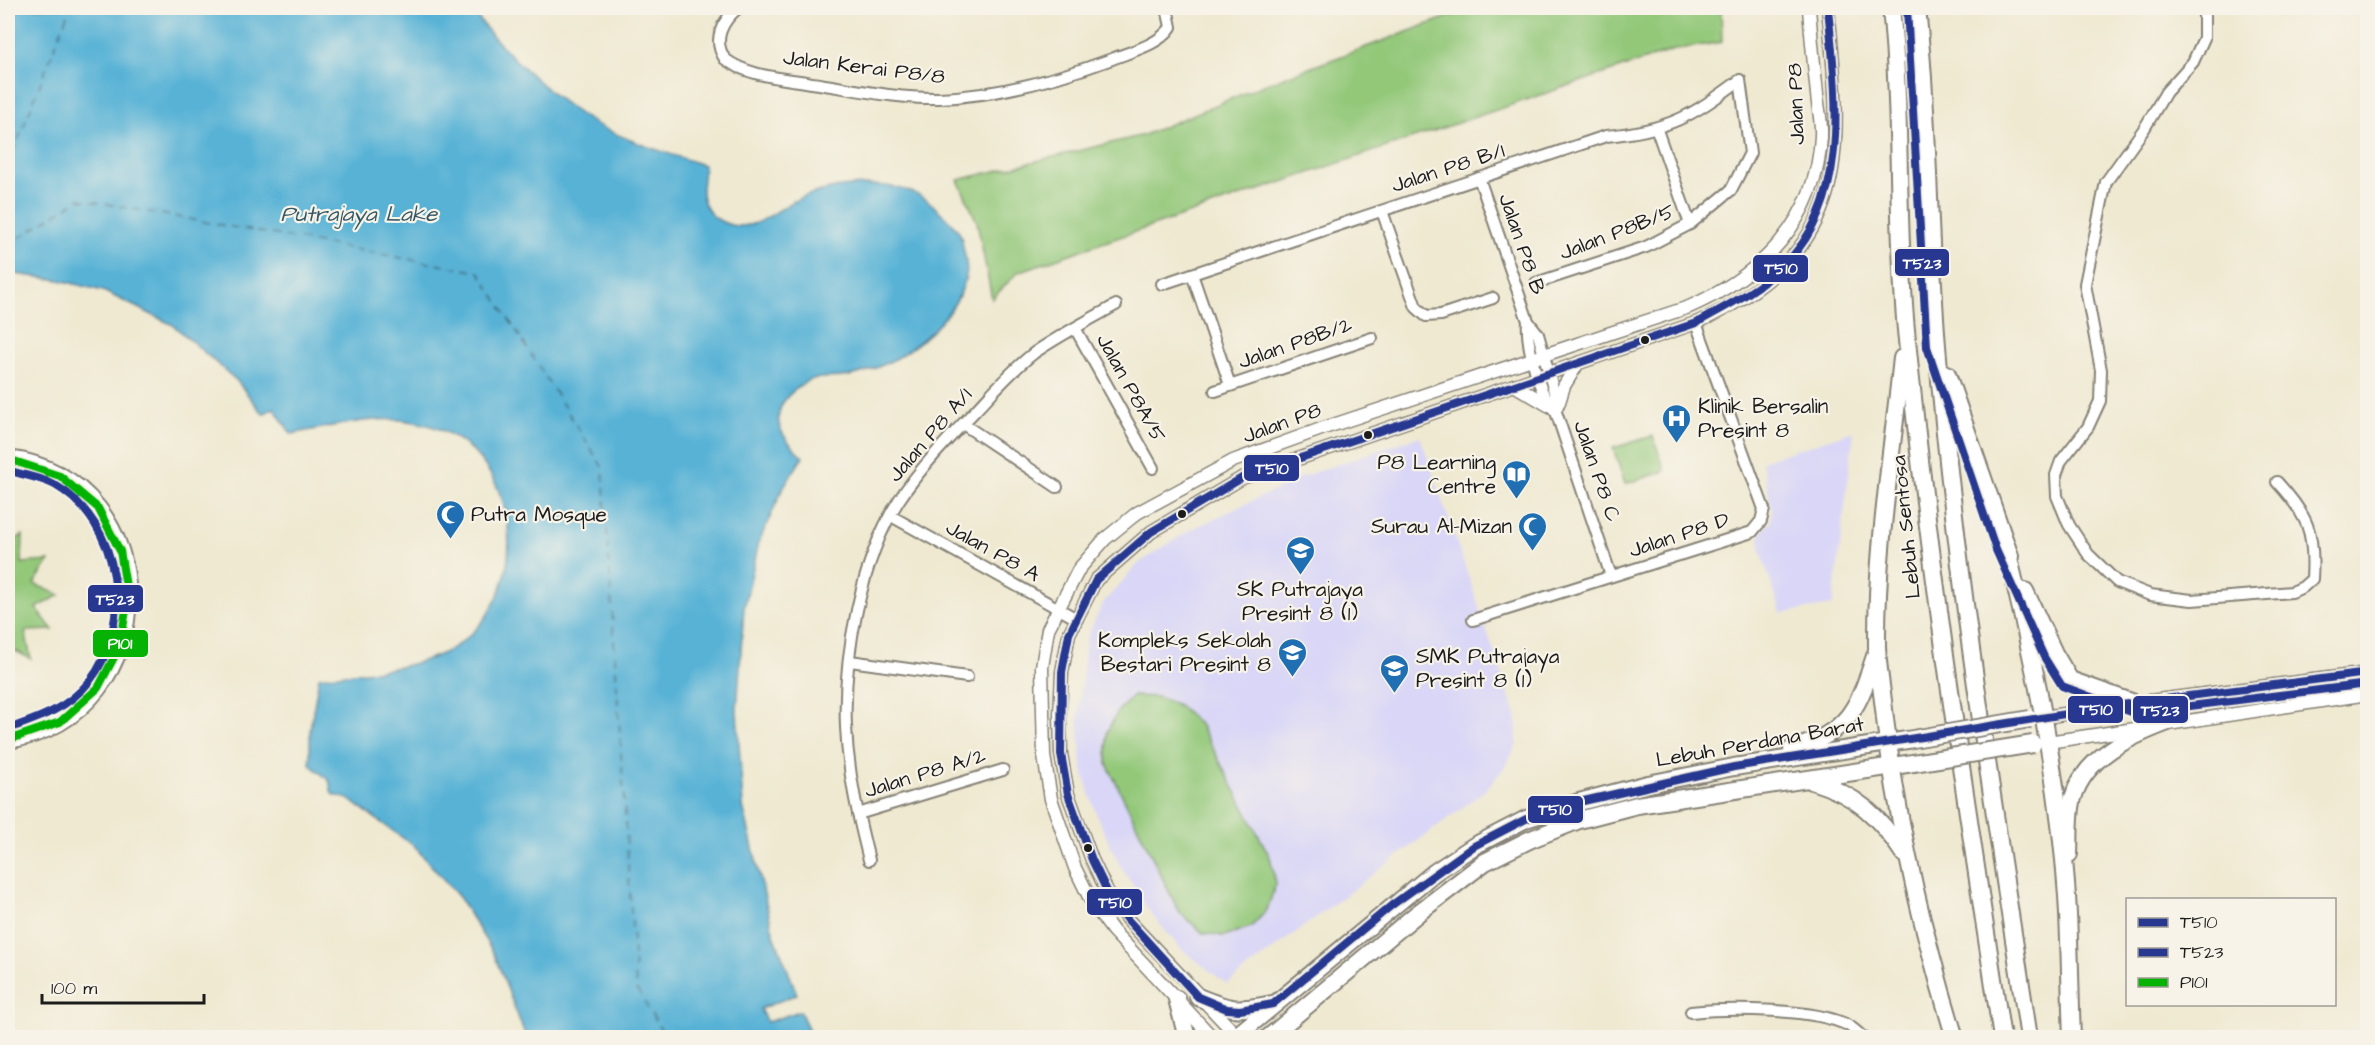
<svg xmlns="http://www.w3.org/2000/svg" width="2375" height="1045" font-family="'Architects Daughter',sans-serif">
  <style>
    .built { fill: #d9d6f7 }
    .green { fill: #93c879; stroke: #58724a; stroke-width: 1.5 }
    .water { fill: #59b2d6; stroke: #3a6779; stroke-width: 1.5 }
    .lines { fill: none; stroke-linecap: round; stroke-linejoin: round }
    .ferry { stroke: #345866; stroke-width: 1.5; stroke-dasharray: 8 6; stroke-linecap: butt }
    .minor-casing { stroke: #868276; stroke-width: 14 }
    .tertiary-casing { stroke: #868276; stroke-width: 15 }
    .primary-casing { stroke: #868276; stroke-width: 20 }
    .minor { stroke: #fff; stroke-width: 10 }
    .tertiary { stroke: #fff; stroke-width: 12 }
    .primary { stroke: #fff; stroke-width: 16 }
    .primary-bridge-casing { stroke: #868276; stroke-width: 20; stroke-linecap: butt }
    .primary-bridge { stroke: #fff; stroke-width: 16 }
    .bus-1-casing { stroke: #f7f3e8; stroke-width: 12 }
    .bus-2-casing { stroke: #f7f3e8; stroke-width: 12 }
    .bus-3-casing { stroke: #f7f3e8; stroke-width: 12 }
    .bus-1 { stroke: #283890; stroke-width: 8 }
    .bus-2 { stroke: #283890; stroke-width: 8 }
    .bus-3 { stroke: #06b304; stroke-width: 8 }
    .bus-dot { fill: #1c1c1c; stroke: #f7f3e8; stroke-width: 2 }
    .labels { text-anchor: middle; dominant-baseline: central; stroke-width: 4.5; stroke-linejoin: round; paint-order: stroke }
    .street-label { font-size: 21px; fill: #1c1c1c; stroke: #f7f3e8 }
    .poi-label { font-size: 21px; fill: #1c1c1c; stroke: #f7f3e8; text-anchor: start }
    .water-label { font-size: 22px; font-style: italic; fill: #345866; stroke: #f7f3e8 }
    .line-badge { stroke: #f7f3e8; stroke-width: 2 }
    .badge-label { font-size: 16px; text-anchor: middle; font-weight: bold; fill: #fff }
  </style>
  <rect width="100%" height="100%" fill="#f7f3e8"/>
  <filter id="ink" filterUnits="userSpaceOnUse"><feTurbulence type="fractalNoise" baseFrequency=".0167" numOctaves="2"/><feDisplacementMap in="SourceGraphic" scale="12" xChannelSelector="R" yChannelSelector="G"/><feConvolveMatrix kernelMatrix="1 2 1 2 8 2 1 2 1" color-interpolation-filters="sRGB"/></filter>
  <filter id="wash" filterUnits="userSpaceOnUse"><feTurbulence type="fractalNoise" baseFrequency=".008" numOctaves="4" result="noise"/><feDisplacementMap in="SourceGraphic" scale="24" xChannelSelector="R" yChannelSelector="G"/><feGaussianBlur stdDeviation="1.35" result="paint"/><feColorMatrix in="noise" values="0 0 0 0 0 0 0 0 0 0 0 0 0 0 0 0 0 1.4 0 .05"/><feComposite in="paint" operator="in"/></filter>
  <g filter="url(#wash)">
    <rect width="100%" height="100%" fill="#efe9d1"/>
    <g class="built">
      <polygon points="1854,431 1833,605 1781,613 1760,549 1760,534 1770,522 1772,510 1762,461"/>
      <polygon points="1420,436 1517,718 1517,744 1506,766 1483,792 1227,984 1180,948 1152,915 1119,864 1098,819 1082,769 1078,717 1086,639 1103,603 1139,563 1190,530 1307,475"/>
    </g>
    <g class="green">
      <polygon points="1472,8 1721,8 1722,42 1674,50 1102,243 1018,272 992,299 977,222 958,180 1144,135 1271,82"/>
      <polygon points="1653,436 1665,471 1625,484 1613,448"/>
      <polygon points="23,535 22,563 49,561 34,584 60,595 36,608 53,630 25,631 31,659 8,647 8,544"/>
      <polygon points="1133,696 1158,697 1178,705 1201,726 1270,857 1276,883 1267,910 1251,927 1224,936 1203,933 1179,912 1107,764 1107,732 1118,711"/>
    </g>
    <path class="water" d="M 8,8 L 471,8 C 494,43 543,88 578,113 C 610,136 666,153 704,165 C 704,173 702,183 702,192 C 704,219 732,232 756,223 C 774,216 789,201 808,195 C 846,182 908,177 937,209 C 946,218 960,228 962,240 C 963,251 969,266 966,276 C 958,315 912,354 876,368 C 866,372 853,376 841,377 C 831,378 819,377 810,380 C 801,384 794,390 788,396 C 767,420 784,439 803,457 L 784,486 L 759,542 L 744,608 L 737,710 L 743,806 L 773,932 L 797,994 L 760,1009 L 767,1022 L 800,1011 L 812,1037 L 526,1037 L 494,954 L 459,897 L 414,846 L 348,799 L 332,794 L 329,780 L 310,765 L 310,729 L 319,677 C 358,672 402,671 439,655 C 532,615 532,469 439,429 C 391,409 341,425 291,434 L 274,408 L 263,414 L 237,381 L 173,325 L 103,291 L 59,280 L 8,273 Z"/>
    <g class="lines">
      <g class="ferry">
        <polyline points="8,166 70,8"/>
        <polyline points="8,245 79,199 479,272 603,468 636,988 666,1038"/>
      </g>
    </g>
  </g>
  <g filter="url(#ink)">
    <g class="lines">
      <defs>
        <g id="minor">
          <path d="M 738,8 C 722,21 712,40 725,59 C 749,77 783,78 812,83 C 853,89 897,99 939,98 C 997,96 1058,79 1112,59 C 1132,51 1159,45 1171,27 L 1167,8"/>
          <path d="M 2204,8 L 2204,38 L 2193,62 L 2166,92 L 2144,129 L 2106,182 L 2085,284 L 2101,370 L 2100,401 L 2088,427 L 2061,461 L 2056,475 L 2057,496 L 2069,525 L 2088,554 L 2117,582 L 2150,595 L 2192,600 L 2292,592 L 2303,587 L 2312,579 C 2315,532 2308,516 2277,482"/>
          <polyline points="1657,130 1690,224"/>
          <polyline points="1479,178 1528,321 1538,334 1558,406"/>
          <polyline points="1382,211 1416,307 1426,316 1441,315 1493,298"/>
          <polyline points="1192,274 1230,385"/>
          <path d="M 1162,284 L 1606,136 C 1669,130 1691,117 1740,80 L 1750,153 L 1731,190 L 1690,224 L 1646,247 L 1536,283"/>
          <path d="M 1528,321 C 1526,344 1539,397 1556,412 L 1611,576"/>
          <polyline points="1075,328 1153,468"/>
          <polyline points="1215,391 1372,338"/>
          <polyline points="963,424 1057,487"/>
          <polyline points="891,516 1077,619"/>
          <polyline points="1473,620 1752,532 1761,521 1764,509 1696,323"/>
          <polyline points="850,661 967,677"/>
          <polyline points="858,814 1003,770"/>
          <path d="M 869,860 C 858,816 848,773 846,727 C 843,657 861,559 899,500 C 921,467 949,438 976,410 C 994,391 1013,369 1034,353 C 1060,335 1089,320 1116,305"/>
          <path d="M 1691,1012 C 1728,1008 1817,1008 1849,1026 C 1854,1029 1859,1034 1864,1038"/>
        </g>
        <g id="tertiary">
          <polyline points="1514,385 1548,405"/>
          <polyline points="1559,402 1564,386 1578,363"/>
          <polyline points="2044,717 2134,703 2368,673"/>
          <polyline points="2048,742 2368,694"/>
          <path d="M 1213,1038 L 1113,931 L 1091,901 L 1075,868 L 1051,799 L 1044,756 L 1042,667 L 1048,629 L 1079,569 L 1105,539 L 1137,513 L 1233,461 L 1324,428 L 1689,307 C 1762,275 1817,220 1821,136 C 1822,122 1818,108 1817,94 C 1814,65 1811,36 1809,8"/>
          <path d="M 1239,1038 L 1127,919 L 1107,891 L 1092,860 L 1068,794 L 1061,754 L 1060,714 L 1062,672 L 1069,634 L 1096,580 L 1151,532 L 1242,478 L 1696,323 C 1852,252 1843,158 1828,8"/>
        </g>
        <g id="primary">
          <path d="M 1891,8 C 1902,115 1896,223 1906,330 C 1929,567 1966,802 2002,1038"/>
          <path d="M 1917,8 C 1929,120 1928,233 1937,346 C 1956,578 1994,807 2029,1038"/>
          <path d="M 1902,358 C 1892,454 1876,550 1877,647 C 1878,671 1883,695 1885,719 C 1898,827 1923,934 1955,1038"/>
          <polyline points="1947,374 2010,556"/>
          <path d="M 8,459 C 168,480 167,715 8,740"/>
          <path d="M 2006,546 C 2034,661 2059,778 2067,896 C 2070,943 2070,990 2072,1038"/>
          <polyline points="2025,591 2054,653 2070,680 2134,703"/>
          <path d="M 1792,749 C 1850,732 1858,708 1876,653"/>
          <path d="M 1812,781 C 1857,795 1879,816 1904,854"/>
          <path d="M 2069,854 C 2070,836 2068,815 2073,798 C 2085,756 2131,736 2168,722"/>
          <path d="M 1198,997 C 1232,1011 1237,1011 1272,1004"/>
          <polyline points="1177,999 1187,1038"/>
          <polyline points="1234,1038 1435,872 1474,846 1526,819 1579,802 1648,784 1734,767 1907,740"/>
          <polyline points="1268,1038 1418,913 1485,862 1529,840 1579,820 1637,805 1913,763"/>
        </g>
      </defs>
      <use href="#minor" class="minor-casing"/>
      <use href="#tertiary" class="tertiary-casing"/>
      <use href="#primary" class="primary-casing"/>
      <use href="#minor" class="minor"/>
      <use href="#tertiary" class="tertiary"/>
      <use href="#primary" class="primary"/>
      <defs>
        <g id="primary-bridge">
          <polyline points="1907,740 2030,719"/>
          <polyline points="1913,763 2033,744"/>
        </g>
      </defs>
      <use href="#primary-bridge" class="primary-bridge-casing"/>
      <use href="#primary-bridge" class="primary-bridge"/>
      <defs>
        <path id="bus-1" d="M 1828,8 C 1836,94 1852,199 1784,265 C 1759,290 1727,306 1696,323 L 1242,478 L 1151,532 L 1096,580 L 1069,634 L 1062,672 L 1061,754 L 1068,794 L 1092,860 L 1107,891 L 1127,919 L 1198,997 L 1227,1009 L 1240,1010 L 1273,1004 L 1392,905 L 1474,846 L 1526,819 L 1579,802 L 1734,767 L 2134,703 L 2368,673"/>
        <g id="bus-2">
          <polyline points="1907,9 1927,347 1996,550 2044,657 2062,686 2134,713 2368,684"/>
          <path d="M 8,470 C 22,475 42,478 55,485 C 121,523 135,624 89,682 C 67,709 39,718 8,729"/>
        </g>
        <polyline id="bus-3" points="8,459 60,476 98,508 120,551 128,598 120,646 98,688 60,722 8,740"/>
      </defs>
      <use href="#bus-1" class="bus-1-casing"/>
      <use href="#bus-2" class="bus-2-casing"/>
      <use href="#bus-3" class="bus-3-casing"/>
      <use href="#bus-1" class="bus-1"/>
      <use href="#bus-2" class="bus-2"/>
      <use href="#bus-3" class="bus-3"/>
    </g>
  </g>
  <defs>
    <symbol id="hospital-pin" viewBox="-11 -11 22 30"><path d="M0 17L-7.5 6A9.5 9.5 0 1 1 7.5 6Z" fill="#1f6fb2" stroke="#f7f3e8"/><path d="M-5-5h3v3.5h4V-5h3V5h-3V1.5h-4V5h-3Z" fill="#fff"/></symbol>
    <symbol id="library-pin" viewBox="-11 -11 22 30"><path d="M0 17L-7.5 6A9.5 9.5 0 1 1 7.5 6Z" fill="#1f6fb2" stroke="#f7f3e8"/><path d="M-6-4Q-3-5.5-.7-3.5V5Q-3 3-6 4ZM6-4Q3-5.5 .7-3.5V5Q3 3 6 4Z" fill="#fff"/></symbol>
    <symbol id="mosque-pin" viewBox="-11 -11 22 30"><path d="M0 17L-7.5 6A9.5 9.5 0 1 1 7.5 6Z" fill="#1f6fb2" stroke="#f7f3e8"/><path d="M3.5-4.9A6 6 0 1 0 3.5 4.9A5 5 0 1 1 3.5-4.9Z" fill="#fff"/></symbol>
    <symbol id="school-pin" viewBox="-11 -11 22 30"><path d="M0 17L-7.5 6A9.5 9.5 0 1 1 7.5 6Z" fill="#1f6fb2" stroke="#f7f3e8"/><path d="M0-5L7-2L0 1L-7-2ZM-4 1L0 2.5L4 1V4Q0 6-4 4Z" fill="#fff"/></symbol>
  </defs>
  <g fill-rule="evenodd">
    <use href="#hospital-pin" x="1660" y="402" width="33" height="45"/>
    <use href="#library-pin" x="1500" y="458" width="33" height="45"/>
    <use href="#mosque-pin" x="434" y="498" width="33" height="45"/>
    <use href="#mosque-pin" x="1516" y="510" width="33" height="45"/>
    <use href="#school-pin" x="1284" y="534" width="33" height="45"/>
    <use href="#school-pin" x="1276" y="636" width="33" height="45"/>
    <use href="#school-pin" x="1378" y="652" width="33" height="45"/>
  </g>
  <g class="bus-dot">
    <circle cx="1645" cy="340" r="5"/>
    <circle cx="1368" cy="435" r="5"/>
    <circle cx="1182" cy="514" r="5"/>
    <circle cx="1088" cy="848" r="5"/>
  </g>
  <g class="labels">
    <g class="street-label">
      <text transform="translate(864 67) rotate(7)">Jalan Kerai P8/8</text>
      <text transform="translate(1796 104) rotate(-92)">Jalan P8</text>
      <text transform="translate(1448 168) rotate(-18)">Jalan P8 B/1</text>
      <text transform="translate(1617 232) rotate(-21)">Jalan P8B/5</text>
      <text transform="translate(1522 244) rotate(71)">Jalan P8 B</text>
      <text transform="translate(1295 343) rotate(-19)">Jalan P8B/2</text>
      <text transform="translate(1131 388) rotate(61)">Jalan P8A/5</text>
      <text transform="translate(1282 423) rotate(-20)">Jalan P8</text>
      <text transform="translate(930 435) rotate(-49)">Jalan P8 A/1</text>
      <text transform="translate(1597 471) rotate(71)">Jalan P8 C</text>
      <text transform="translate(1906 527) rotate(-96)">Lebuh Sentosa</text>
      <text transform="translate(1679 535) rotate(-18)">Jalan P8 D</text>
      <text transform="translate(993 551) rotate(29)">Jalan P8 A</text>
      <text transform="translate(1760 742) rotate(-10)">Lebuh Perdana Barat</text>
      <text transform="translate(925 773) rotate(-17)">Jalan P8 A/2</text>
    </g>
    <g class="poi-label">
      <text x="1698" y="406">Klinik Bersalin<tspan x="1698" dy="24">Presint 8</tspan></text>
      <text x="1496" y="462" text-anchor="end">P8 Learning<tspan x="1496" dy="24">Centre</tspan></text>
      <text x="471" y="514">Putra Mosque</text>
      <text x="1512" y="526" text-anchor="end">Surau Al-Mizan</text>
      <text x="1300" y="589" text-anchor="middle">SK Putrajaya<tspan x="1300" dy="24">Presint 8 (1)</tspan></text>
      <text x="1271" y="640" text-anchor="end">Kompleks Sekolah<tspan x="1271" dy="24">Bestari Presint 8</tspan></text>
      <text x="1416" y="656">SMK Putrajaya<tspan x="1416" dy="24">Presint 8 (1)</tspan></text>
    </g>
    <g class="water-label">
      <text x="359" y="214">Putrajaya Lake</text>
    </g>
  </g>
  <g class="line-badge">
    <rect x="1894" y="248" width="56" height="29" rx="6" fill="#283890"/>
    <rect x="1752" y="254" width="57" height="29" rx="6" fill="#283890"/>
    <rect x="1243" y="454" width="57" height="28" rx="6" fill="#283890"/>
    <rect x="87" y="584" width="57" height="29" rx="6" fill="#283890"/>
    <rect x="92" y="629" width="57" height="29" rx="6" fill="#06b304"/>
    <rect x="2067" y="695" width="57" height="29" rx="6" fill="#283890"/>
    <rect x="2132" y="695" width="57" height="29" rx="6" fill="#283890"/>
    <rect x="1527" y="795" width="57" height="29" rx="6" fill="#283890"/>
    <rect x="1086" y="888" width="57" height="28" rx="6" fill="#283890"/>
  </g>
  <g class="badge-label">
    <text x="1922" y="269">T523</text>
    <text x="1781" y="274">T510</text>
    <text x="1272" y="474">T510</text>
    <text x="115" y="605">T523</text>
    <text x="120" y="649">P101</text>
    <text x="2096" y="715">T510</text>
    <text x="2160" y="716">T523</text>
    <text x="1555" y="815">T510</text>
    <text x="1115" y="908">T510</text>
  </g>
  <rect width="2375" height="1045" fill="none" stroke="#f7f3e8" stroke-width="30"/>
  <rect x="2126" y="898" width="210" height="108" fill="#f7f3e8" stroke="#9f9d96" stroke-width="1.5"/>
  <rect x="2138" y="918" width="30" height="9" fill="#283890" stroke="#9f9d96" stroke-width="1.5"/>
  <text x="2180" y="928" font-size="18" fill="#1c1c1c">T510</text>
  <rect x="2138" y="948" width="30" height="9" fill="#283890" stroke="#9f9d96" stroke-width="1.5"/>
  <text x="2180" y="958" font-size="18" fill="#1c1c1c">T523</text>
  <rect x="2138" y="978" width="30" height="9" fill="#06b304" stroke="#9f9d96" stroke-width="1.5"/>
  <text x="2180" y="988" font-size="18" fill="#1c1c1c">P101</text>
  <path d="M42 994v9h162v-9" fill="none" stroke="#1c1c1c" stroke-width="3"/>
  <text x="51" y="994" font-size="18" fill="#1c1c1c" stroke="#f7f3e8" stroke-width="4.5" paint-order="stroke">100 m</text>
</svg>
